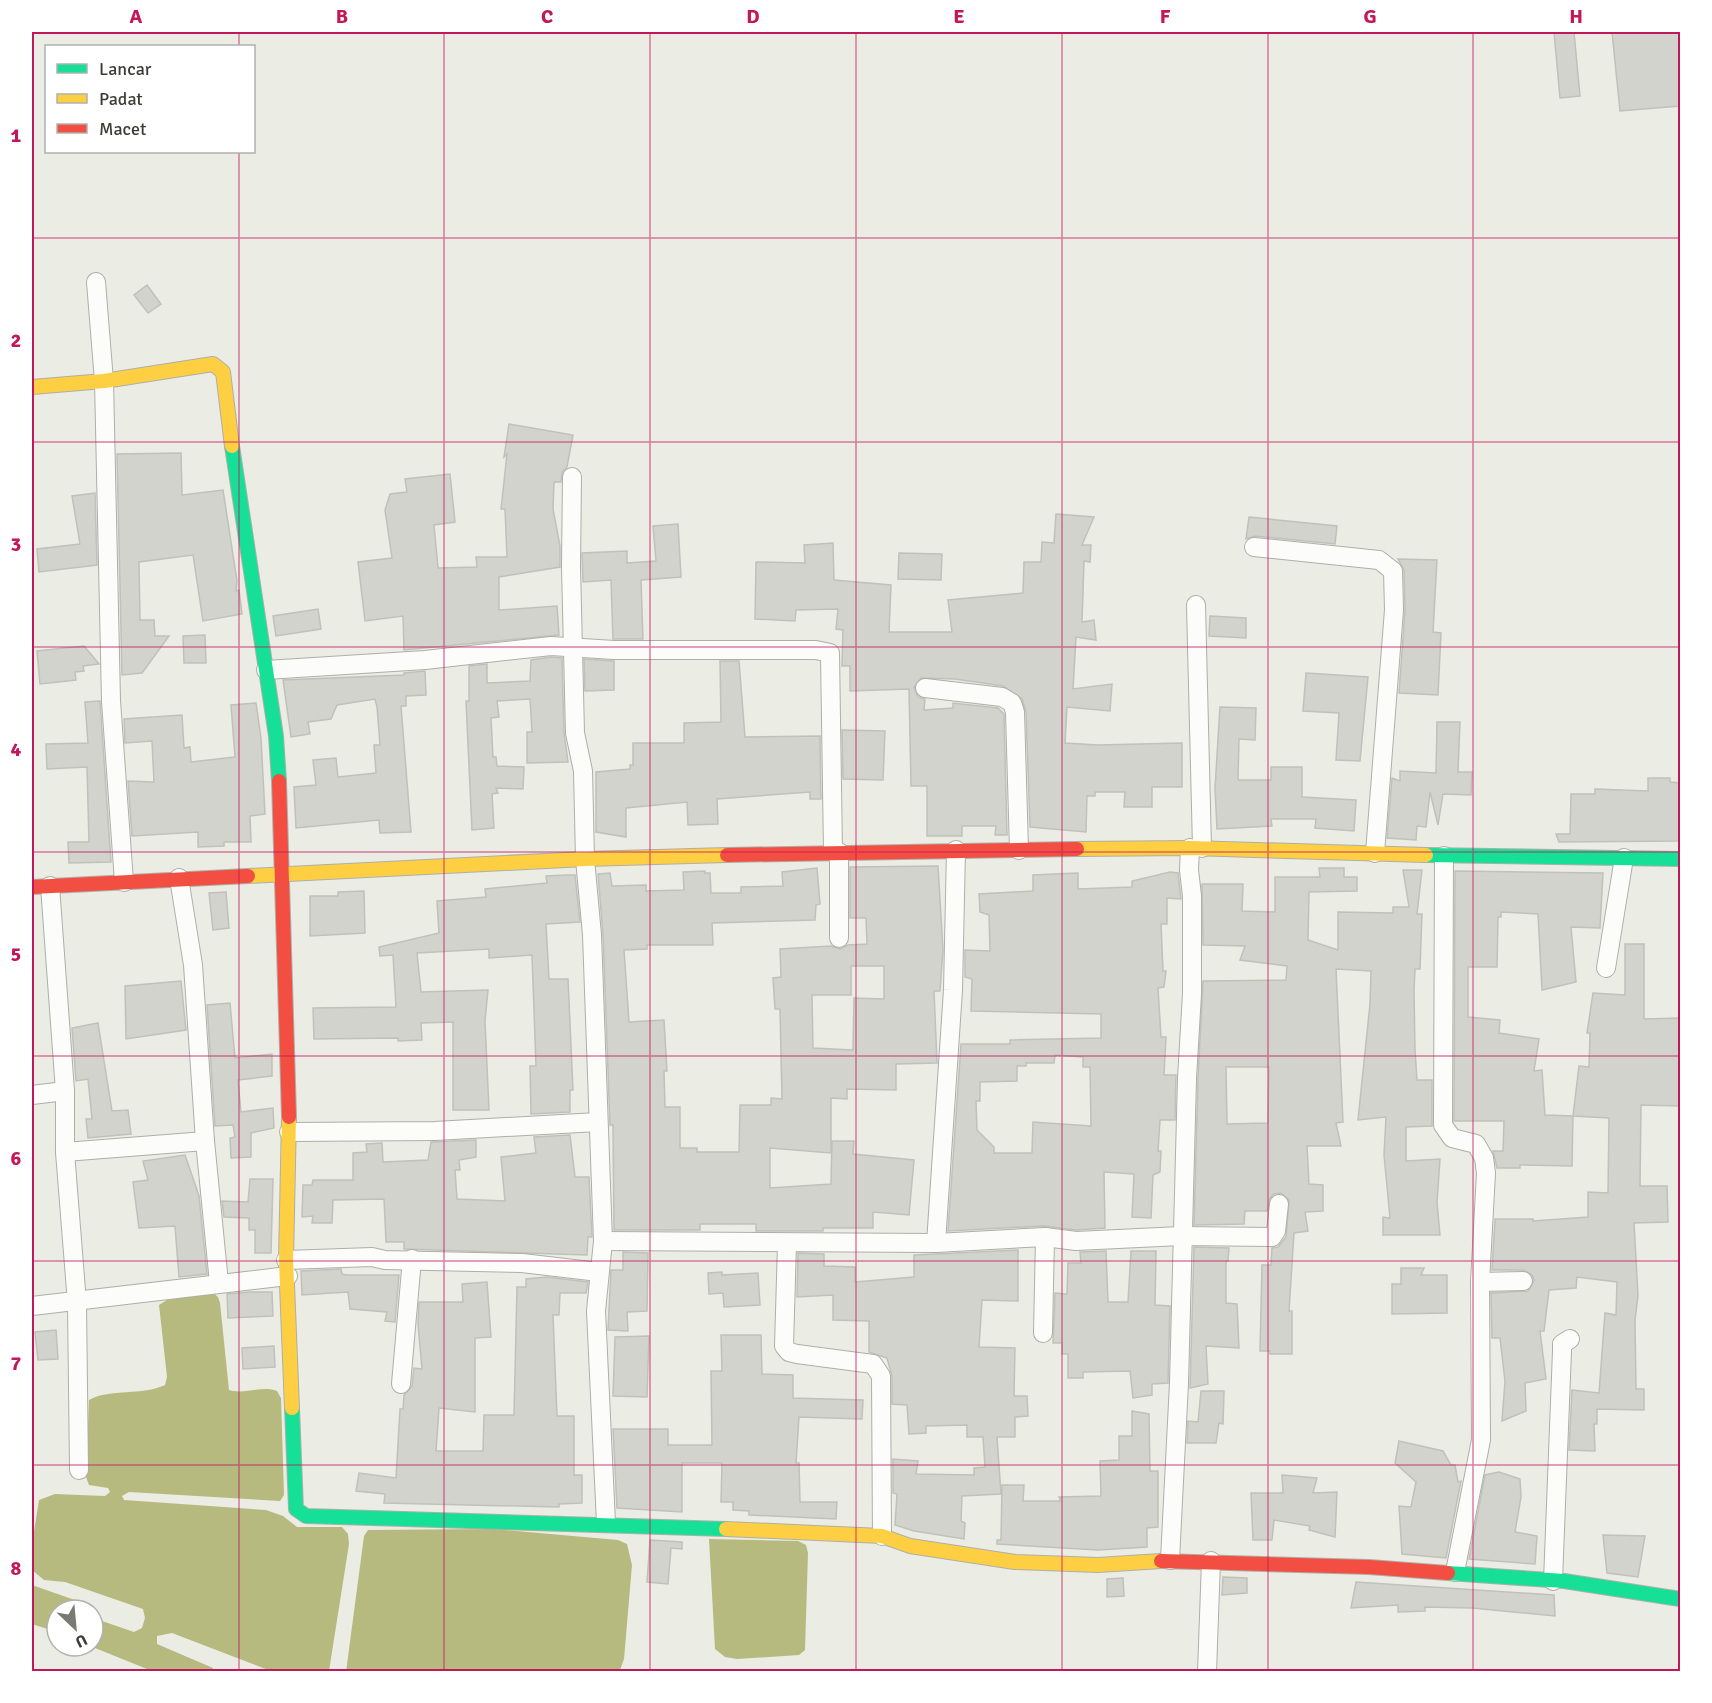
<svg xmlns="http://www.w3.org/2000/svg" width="1712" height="1703" font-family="Signika,sans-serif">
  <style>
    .water { fill: #b7ba7e }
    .building { fill: #d2d3cd; stroke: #c0c1bb; stroke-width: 1.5; fill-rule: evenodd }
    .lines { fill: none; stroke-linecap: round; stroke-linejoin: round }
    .street-casing { stroke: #aeafa9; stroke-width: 20 }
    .fast-casing { stroke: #aeafa9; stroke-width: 16 }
    .slow-casing { stroke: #aeafa9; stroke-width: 16 }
    .jam-casing { stroke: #aeafa9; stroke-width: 16 }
    .street { stroke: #fcfcfb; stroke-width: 18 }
    .fast { stroke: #16e098; stroke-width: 14 }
    .slow { stroke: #ffcf43; stroke-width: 14 }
    .jam { stroke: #f24e42; stroke-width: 14 }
    .grid { fill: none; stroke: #c2185b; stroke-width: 1.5; stroke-opacity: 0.55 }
    .neatline { fill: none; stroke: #c2185b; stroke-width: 2 }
    .grid-label { font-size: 20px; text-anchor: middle; font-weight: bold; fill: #c2185b }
  </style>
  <rect width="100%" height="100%" fill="#ebece4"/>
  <g class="water">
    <path d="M 212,1292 L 218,1297 L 220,1303 L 229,1390 C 245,1395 262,1385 277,1391 L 281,1398 L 284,1495 L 280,1501 L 129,1492 L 122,1496 L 124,1500 L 266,1510 L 283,1516 L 297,1527 L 342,1527 L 348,1534 L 349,1544 L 329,1671 L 271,1671 L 172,1633 L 157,1636 L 157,1644 L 213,1668 L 212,1671 L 152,1671 L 90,1646 L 93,1646 L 93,1610 L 99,1620 L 134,1632 L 142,1628 L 145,1618 L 143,1609 L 65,1582 L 44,1580 L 32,1570 L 32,1544 L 39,1500 L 55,1494 L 105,1496 L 110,1492 L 108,1488 L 89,1485 L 86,1477 L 89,1400 C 111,1388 142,1396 165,1385 L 167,1377 L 159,1305 L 167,1300 Z"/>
    <polygon points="494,1529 618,1540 627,1544 632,1565 624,1659 620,1670 346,1672 364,1536 368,1530"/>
    <polygon points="709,1539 798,1541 806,1545 808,1553 805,1650 799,1655 737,1659 725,1657 715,1649"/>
    <polygon points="32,1585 89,1605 93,1610 57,1610 57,1632 32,1624"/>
  </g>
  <g class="building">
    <polygon points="1554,32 1574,32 1580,96 1560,98"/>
    <polygon points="1612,32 1680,32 1680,106 1620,111"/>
    <polygon points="147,285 161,304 148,313 134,295"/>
    <polygon points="509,424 573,435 567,467 562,472 561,482 554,482 553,509 560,546 560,567 499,577 499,610 557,606 559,635 404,650 403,616 365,621 358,562 392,558 385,510 390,494 407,492 405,479 450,474 455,522 434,525 438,568 477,567 476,557 507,557 505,509 501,509 507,454 504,457"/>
    <polygon points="181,453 182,495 223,490 237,581 236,591 239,590 242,614 203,621 193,555 139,562 140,620 154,620 155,636 169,636 142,673 122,675 117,454"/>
    <polygon points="95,493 97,565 39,572 37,549 80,544 72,496"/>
    <polygon points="1056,514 1094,517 1082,545 1091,545 1090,562 1084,561 1082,622 1094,620 1096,640 1076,637 1073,689 1112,684 1110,711 1067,707 1065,743 1098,745 1182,743 1182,787 1152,787 1152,807 1124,807 1125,792 1095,792 1095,796 1087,796 1086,832 1030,827 1026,712 1022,699 1003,686 955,679 921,678 914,687 918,697 925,699 924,710 953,708 953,703 998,708 1004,714 1007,835 995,835 996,826 962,826 962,836 927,836 927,786 911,786 909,689 850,691 850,666 842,666 843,630 836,629 838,609 796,610 795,621 755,619 756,562 805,563 804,545 833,543 834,580 891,585 889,632 952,632 948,600 1023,593 1024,562 1041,562 1042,542 1054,543"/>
    <polygon points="1249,517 1337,526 1335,544 1255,536 1246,539"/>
    <polygon points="678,524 681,577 641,580 643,639 613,639 611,580 583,582 582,553 627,551 627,563 656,561 653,526"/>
    <polygon points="899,553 942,554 941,580 898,579"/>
    <polygon points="1398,559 1437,560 1433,632 1441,633 1438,695 1399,693 1405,610 1404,570"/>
    <polygon points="318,609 321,629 276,636 273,616"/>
    <polygon points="1210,616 1246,618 1246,638 1209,636"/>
    <polygon points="205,635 206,663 184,663 183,636"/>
    <polygon points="84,646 99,664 83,666 84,671 75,672 76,680 40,684 37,651"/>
    <polygon points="551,657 562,658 564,733 568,762 527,763 527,732 532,732 530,699 497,701 499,717 491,718 493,757 496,757 497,766 524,767 523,789 496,788 498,793 492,794 494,828 472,830 466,701 469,701 469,666 487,664 487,683 530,681 531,660"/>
    <polygon points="584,659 614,661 614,690 585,691"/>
    <polygon points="720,661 739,661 745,737 820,736 821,799 810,799 810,792 717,799 718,824 688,825 687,802 626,808 626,837 596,832 596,772 630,769 630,765 633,765 633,743 684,743 684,723 721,722"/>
    <polygon points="425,671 426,695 406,696 406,706 401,706 411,832 380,833 379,820 296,828 294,787 316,785 313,760 336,758 338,777 376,773 374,745 380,745 377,707 375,699 337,705 331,719 308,722 310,734 291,737 283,680 404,675 404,673"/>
    <polygon points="1306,673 1368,677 1360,761 1336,760 1339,713 1303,711"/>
    <polygon points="100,701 111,862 69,863 68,842 89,842 87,767 47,769 46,744 88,743 85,702"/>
    <polygon points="256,703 261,738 265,814 250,816 251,842 224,842 224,846 198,847 198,832 132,836 128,781 154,782 152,741 125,743 124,719 182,715 184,748 190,747 191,762 235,757 231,705"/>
    <polygon points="1220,707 1256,708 1255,740 1239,739 1238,780 1271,780 1271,767 1302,767 1302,797 1356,800 1354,831 1315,828 1316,819 1271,819 1272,826 1217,829 1215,788"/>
    <polygon points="1437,722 1460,722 1458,772 1472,772 1471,795 1443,794 1438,825 1430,792 1426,827 1417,826 1416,840 1387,838 1392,778 1400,781 1400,771 1436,773"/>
    <polygon points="842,730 885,731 883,780 843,779"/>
    <polygon points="1648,778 1670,778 1670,782 1680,783 1680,841 1559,842 1556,834 1570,834 1571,794 1595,794 1595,789 1648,791"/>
    <path d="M 938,866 L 943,950 L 940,991 L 934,991 L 937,1063 L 896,1064 L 896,1090 L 847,1089 L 847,1099 L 831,1098 L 831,1153 L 770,1148 L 770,1188 L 831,1184 L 832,1141 L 854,1141 L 853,1154 L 914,1160 L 909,1215 L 873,1212 L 873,1228 L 823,1228 L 823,1231 L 756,1231 L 756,1224 L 700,1224 L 700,1230 L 614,1230 L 613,1125 L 610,1125 L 603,935 L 598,874 L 610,873 L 612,886 L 646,885 L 646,891 L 684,890 L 683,872 L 705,871 L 705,873 L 710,873 L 711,893 L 741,893 L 741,887 L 783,886 L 782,872 L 817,868 L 820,904 L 816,905 L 815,920 L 712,923 L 713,945 L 647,945 L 647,949 L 624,950 L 629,1022 L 664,1020 L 667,1071 L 664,1071 L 665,1107 L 680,1107 L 680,1148 L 697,1148 L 697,1152 L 739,1152 L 740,1105 L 771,1105 L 771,1098 L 782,1099 L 780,1009 L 775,1009 L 773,978 L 781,977 L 780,949 L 831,946 L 840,949 L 848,945 L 867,944 L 866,918 L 850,918 L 850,867 ZM 851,966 L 884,966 L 884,999 L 854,998 L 853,1050 L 813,1048 L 812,995 L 851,995 Z"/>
    <path d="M 1319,868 L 1344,868 L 1344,877 L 1357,877 L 1357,891 L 1309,892 L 1308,940 L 1338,950 L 1338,912 L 1393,913 L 1393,907 L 1409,907 L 1403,870 L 1422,870 L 1417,914 L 1422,914 L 1420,969 L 1415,969 L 1414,990 L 1415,1050 L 1417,1080 L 1432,1080 L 1432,1126 L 1406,1127 L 1406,1161 L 1440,1159 L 1437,1202 L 1440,1235 L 1383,1235 L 1383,1217 L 1390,1218 L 1384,1155 L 1386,1117 L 1358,1120 L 1370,1004 L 1371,971 L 1336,969 L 1343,1122 L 1336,1123 L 1341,1146 L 1307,1146 L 1309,1184 L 1323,1185 L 1323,1211 L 1305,1212 L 1308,1231 L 1294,1233 L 1289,1311 L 1292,1311 L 1292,1354 L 1270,1354 L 1270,1351 L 1260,1351 L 1262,1265 L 1271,1265 L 1272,1248 L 1278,1247 L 1286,1237 L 1289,1200 L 1281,1193 L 1274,1194 L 1270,1198 L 1267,1211 L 1245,1211 L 1244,1224 L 1194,1225 L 1198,1078 L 1203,981 L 1286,980 L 1287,966 L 1240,960 L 1245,946 L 1203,945 L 1202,884 L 1243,884 L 1242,911 L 1275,912 L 1275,877 L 1320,877 ZM 1226,1067 L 1269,1067 L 1268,1123 L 1227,1124 Z"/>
    <polygon points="1455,871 1603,873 1600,928 1571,927 1576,982 1542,990 1538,914 1501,912 1501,917 1498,917 1497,967 1468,967 1468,1017 1500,1020 1499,1033 1539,1039 1534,1071 1542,1070 1545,1115 1573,1116 1572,1166 1520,1165 1520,1168 1497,1168 1493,1151 1503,1151 1504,1121 1454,1121"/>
    <path d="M 1170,872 L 1178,873 L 1181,899 L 1167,898 L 1167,924 L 1161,924 L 1163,971 L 1166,971 L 1164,987 L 1158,988 L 1161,1037 L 1166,1037 L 1164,1075 L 1176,1075 L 1175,1120 L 1160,1120 L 1158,1151 L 1161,1151 L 1160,1172 L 1153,1175 L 1151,1218 L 1132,1217 L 1134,1174 L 1104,1172 L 1105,1228 L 1076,1230 L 1044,1226 L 948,1231 L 961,1044 L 1010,1044 L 1010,1040 L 1101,1038 L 1101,1014 L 971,1011 L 972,979 L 965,977 L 965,950 L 990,951 L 989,915 L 980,912 L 979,894 L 1033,891 L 1033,875 L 1078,873 L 1078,889 L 1132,887 L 1132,881 ZM 1055,1055 L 1083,1057 L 1083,1067 L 1090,1067 L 1091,1126 L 1033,1122 L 1032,1153 L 994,1153 L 994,1147 L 977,1130 L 976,1101 L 980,1101 L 980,1082 L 1017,1081 L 1017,1066 L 1026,1066 L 1026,1063 L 1054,1063 Z"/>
    <polygon points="568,875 575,875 580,922 546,924 549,979 568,979 573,1090 570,1090 570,1112 531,1114 530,1066 536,1066 532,955 489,958 489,949 417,953 421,992 488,990 485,1021 489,1110 453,1110 453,1022 421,1023 422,1040 398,1041 398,1038 314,1039 313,1008 396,1007 393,955 380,956 379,947 439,933 437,901 486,897 485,889 547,883 546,876"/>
    <polygon points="364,891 365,933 310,936 310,896 338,896 338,892"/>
    <polygon points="226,892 229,928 213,930 209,893"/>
    <polygon points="1625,944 1644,944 1644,1019 1680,1018 1680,1106 1641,1105 1640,1186 1667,1186 1668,1222 1634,1223 1638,1296 1635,1320 1636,1389 1644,1389 1644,1410 1597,1409 1597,1424 1594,1424 1595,1451 1569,1450 1572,1390 1599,1393 1605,1313 1616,1315 1617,1282 1577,1277 1576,1288 1549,1290 1544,1331 1540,1331 1546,1379 1525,1383 1526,1411 1502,1421 1505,1381 1500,1338 1492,1338 1491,1293 1528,1291 1534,1280 1532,1275 1523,1270 1492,1270 1495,1219 1533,1219 1533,1221 1588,1217 1588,1192 1608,1193 1609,1118 1573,1116 1579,1066 1589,1067 1590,1033 1587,1033 1593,993 1625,995"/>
    <polygon points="181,981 186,1030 126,1039 125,986"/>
    <polygon points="230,1003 235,1058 272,1054 272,1076 238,1080 241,1112 273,1108 274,1128 251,1133 251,1157 231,1158 230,1138 235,1137 233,1125 215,1126 207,1005"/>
    <polygon points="98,1023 112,1111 128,1110 131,1134 88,1138 86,1119 92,1119 88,1079 76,1081 72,1028"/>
    <polygon points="570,1135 575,1177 589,1177 592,1237 588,1237 587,1255 404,1249 404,1242 386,1242 384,1199 333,1200 332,1223 312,1223 313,1216 302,1217 303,1185 312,1185 313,1180 353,1180 353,1153 367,1152 366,1144 382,1143 383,1162 428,1160 431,1142 476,1140 476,1157 459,1160 460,1170 455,1170 457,1199 505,1201 501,1157 536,1153 534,1137"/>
    <polygon points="185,1155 199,1196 207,1274 179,1277 175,1226 139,1228 133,1182 148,1180 143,1161"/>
    <polygon points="250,1179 273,1179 271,1253 255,1253 255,1230 249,1230 249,1218 224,1217 222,1201 248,1202"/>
    <polygon points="1194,1247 1229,1248 1228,1261 1226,1261 1226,1303 1237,1304 1239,1348 1206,1346 1208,1384 1190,1388"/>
    <polygon points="1018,1250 1018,1301 982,1300 979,1347 1015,1348 1014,1396 1027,1396 1028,1416 1015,1417 1015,1437 997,1437 1001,1494 962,1496 961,1521 965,1523 964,1539 914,1531 895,1525 897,1494 893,1493 893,1459 918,1461 916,1474 974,1475 974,1468 985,1467 983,1437 967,1437 967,1425 926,1426 926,1433 909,1434 907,1405 892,1404 892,1376 887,1358 869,1352 869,1321 833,1320 833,1295 797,1297 798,1253 824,1254 824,1266 855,1267 855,1282 914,1277 914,1255"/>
    <polygon points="1106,1251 1108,1302 1128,1302 1131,1251 1156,1251 1155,1305 1170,1306 1168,1383 1152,1384 1152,1395 1133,1398 1130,1371 1083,1372 1083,1378 1068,1378 1068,1354 1062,1354 1062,1343 1053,1343 1055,1293 1067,1294 1068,1263 1081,1263 1080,1252"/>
    <polygon points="623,1252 648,1253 647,1311 627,1312 628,1331 608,1330 611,1270 623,1270"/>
    <polygon points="1401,1268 1424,1268 1421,1275 1447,1275 1447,1313 1392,1314 1392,1284 1401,1284"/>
    <polygon points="341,1269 342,1274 346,1275 399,1275 395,1322 385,1321 387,1312 350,1309 348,1292 302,1295 301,1271"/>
    <polygon points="722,1272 722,1275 758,1273 760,1305 724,1307 723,1293 709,1294 708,1273"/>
    <polygon points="547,1277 588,1282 586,1293 560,1293 559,1315 553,1315 557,1416 574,1416 574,1475 582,1475 582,1503 559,1504 559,1507 384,1503 385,1494 356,1491 359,1473 396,1478 400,1409 403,1409 404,1395 412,1386 414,1368 422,1369 418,1324 419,1302 463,1302 462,1284 487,1282 491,1337 475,1338 475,1412 439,1408 436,1451 483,1451 484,1415 514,1415 517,1287 526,1287 526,1279"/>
    <polygon points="249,1292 272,1292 273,1316 228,1318 227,1294"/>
    <polygon points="56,1330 58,1359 38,1360 35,1332"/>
    <polygon points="721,1335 761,1335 762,1374 793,1375 793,1398 863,1400 862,1419 799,1417 796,1463 799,1463 800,1502 837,1502 836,1519 749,1515 749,1511 733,1510 733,1502 721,1502 722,1463 682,1463 682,1512 617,1508 613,1429 668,1429 668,1445 712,1445 711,1371 722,1371"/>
    <polygon points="649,1336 647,1397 613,1396 615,1337"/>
    <polygon points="274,1346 275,1367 243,1369 242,1348"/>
    <polygon points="1201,1391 1224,1391 1223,1424 1219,1423 1216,1443 1187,1443 1188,1421 1198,1422"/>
    <polygon points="1132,1411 1149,1414 1150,1471 1158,1471 1158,1527 1147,1528 1147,1547 1098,1550 997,1544 997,1540 1001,1540 1002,1485 1024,1485 1023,1501 1061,1501 1059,1497 1101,1496 1100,1461 1119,1460 1119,1436 1132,1436"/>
    <polygon points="1399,1441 1443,1451 1451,1465 1455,1465 1458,1482 1461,1481 1446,1558 1402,1554 1399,1506 1411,1507 1416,1482 1395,1463"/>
    <polygon points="1499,1472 1520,1479 1521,1497 1515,1532 1537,1536 1535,1564 1469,1559 1485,1475"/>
    <polygon points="1282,1475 1317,1478 1313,1493 1337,1492 1335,1537 1309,1530 1310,1526 1274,1520 1272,1540 1253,1540 1251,1493 1283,1493"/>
    <polygon points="1603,1535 1645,1536 1638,1577 1607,1573"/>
    <polygon points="650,1540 682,1542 682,1549 671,1548 668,1584 647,1582"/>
    <polygon points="1223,1577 1247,1578 1247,1593 1222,1595"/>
    <polygon points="1123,1578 1124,1596 1107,1597 1107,1579"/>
    <polygon points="1356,1582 1554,1595 1555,1616 1472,1608 1425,1607 1425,1611 1398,1612 1398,1605 1351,1608"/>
  </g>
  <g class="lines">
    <defs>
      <g id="street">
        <polyline points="96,282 104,381 111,701 124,882"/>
        <polyline points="572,477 571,567 575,733 583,771 585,859 592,935 603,1241 596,1311 606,1523"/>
        <polyline points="1254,547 1379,560 1393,571 1394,610 1375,853"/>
        <polyline points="1196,605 1202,848"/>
        <polyline points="266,670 425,660 551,646 614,650 816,650 830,653 833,852"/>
        <polyline points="925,688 1002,697 1012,703 1015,712 1019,850"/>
        <polyline points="839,852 839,938"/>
        <polyline points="1444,856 1443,1125 1452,1138 1476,1144 1484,1158 1486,1173 1480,1282 1481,1440 1455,1572"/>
        <polyline points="179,878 193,965 205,1141 219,1283"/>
        <polyline points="50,886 65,1091 65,1152 77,1303 79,1470"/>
        <polyline points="1606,968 1624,858"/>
        <polyline points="32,1095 65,1091"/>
        <polyline points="289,1132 435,1131 598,1122"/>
        <polyline points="65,1152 205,1141"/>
        <polyline points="603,1241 936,1243 1045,1237 1076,1241 1181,1236 1272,1237 1276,1231 1279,1204"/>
        <polyline points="936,1243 953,990 956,850"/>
        <polyline points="787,1244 784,1346 789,1352 797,1354 873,1364 881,1376 882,1536"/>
        <polyline points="286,1260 372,1257 385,1260 522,1263 599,1272"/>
        <polyline points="1480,1282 1523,1281"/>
        <polyline points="32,1306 288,1276"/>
        <polyline points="1043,1333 1045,1237"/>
        <polyline points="401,1384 412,1259"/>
        <polyline points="1170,1560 1179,1383 1187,1078 1192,994 1192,896 1189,870 1190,848"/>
        <polyline points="1553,1581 1562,1351 1562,1344 1570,1339"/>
        <polyline points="1207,1672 1211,1561"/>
      </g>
      <g id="fast">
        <polyline points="232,446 276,736 279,781"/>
        <polyline points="1426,855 1680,859"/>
        <polyline points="292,1408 296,1509 306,1516 726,1529"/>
        <polyline points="1448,1573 1564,1581 1680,1599"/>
      </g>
      <g id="slow">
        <polyline points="32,387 104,381 213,364 223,372 232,446"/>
        <polyline points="1077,849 1190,848 1426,855"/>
        <polyline points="248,876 585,859 727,855"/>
        <polyline points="289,1117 286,1260 292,1408"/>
        <polyline points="726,1529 882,1536 910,1546 1015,1562 1098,1565 1161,1561"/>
      </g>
      <g id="jam">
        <polyline points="279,781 289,1117"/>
        <polyline points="727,855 1077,849"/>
        <polyline points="32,887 248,876"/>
        <polyline points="1161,1561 1369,1567 1448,1573"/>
      </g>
    </defs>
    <use href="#street" class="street-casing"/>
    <use href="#fast" class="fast-casing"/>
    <use href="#slow" class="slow-casing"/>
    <use href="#jam" class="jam-casing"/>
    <use href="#street" class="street"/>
    <use href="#fast" class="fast"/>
    <use href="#slow" class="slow"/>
    <use href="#jam" class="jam"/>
  </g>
  <path class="grid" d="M 239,32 L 239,46M 444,32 L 444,1672M 650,32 L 650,1672M 856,32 L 856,1672M 1062,32 L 1062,1672M 1268,32 L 1268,1672M 1473,32 L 1473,1672M 239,152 L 239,1672M 32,238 L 1680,238M 32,442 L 1680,442M 32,647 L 1680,647M 32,852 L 1680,852M 32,1056 L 1680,1056M 32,1261 L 1680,1261M 32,1465 L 1680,1465"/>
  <rect width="1712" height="1703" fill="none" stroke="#ffffff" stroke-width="66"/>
  <rect x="45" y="45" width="210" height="108" fill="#ffffff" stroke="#b1b1af" stroke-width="1.5"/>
  <rect x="57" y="64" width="30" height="9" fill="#16e098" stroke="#b1b1af" stroke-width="1.5"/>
  <text x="99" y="75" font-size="18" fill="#3d3d38">Lancar</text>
  <rect x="57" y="94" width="30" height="9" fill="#ffcf43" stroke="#b1b1af" stroke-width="1.5"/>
  <text x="99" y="105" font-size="18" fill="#3d3d38">Padat</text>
  <rect x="57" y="124" width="30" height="9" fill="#f24e42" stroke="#b1b1af" stroke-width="1.5"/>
  <text x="99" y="135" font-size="18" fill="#3d3d38">Macet</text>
  <g transform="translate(75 1628) rotate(154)"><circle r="28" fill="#ffffff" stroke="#b1b1af" stroke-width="1.5"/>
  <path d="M0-4.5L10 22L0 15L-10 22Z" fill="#7a7a74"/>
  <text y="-9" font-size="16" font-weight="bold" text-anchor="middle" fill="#3d3d38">U</text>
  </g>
  <rect x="33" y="33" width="1646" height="1637" class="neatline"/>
  <g class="grid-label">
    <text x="136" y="23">A</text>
    <text x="342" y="23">B</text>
    <text x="547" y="23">C</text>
    <text x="753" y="23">D</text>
    <text x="959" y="23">E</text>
    <text x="1165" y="23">F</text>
    <text x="1370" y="23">G</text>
    <text x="1576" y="23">H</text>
    <text x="16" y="142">1</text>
    <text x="16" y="347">2</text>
    <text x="16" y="551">3</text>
    <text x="16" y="756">4</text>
    <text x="16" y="961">5</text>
    <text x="16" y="1165">6</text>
    <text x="16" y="1370">7</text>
    <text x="16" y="1575">8</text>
  </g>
</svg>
